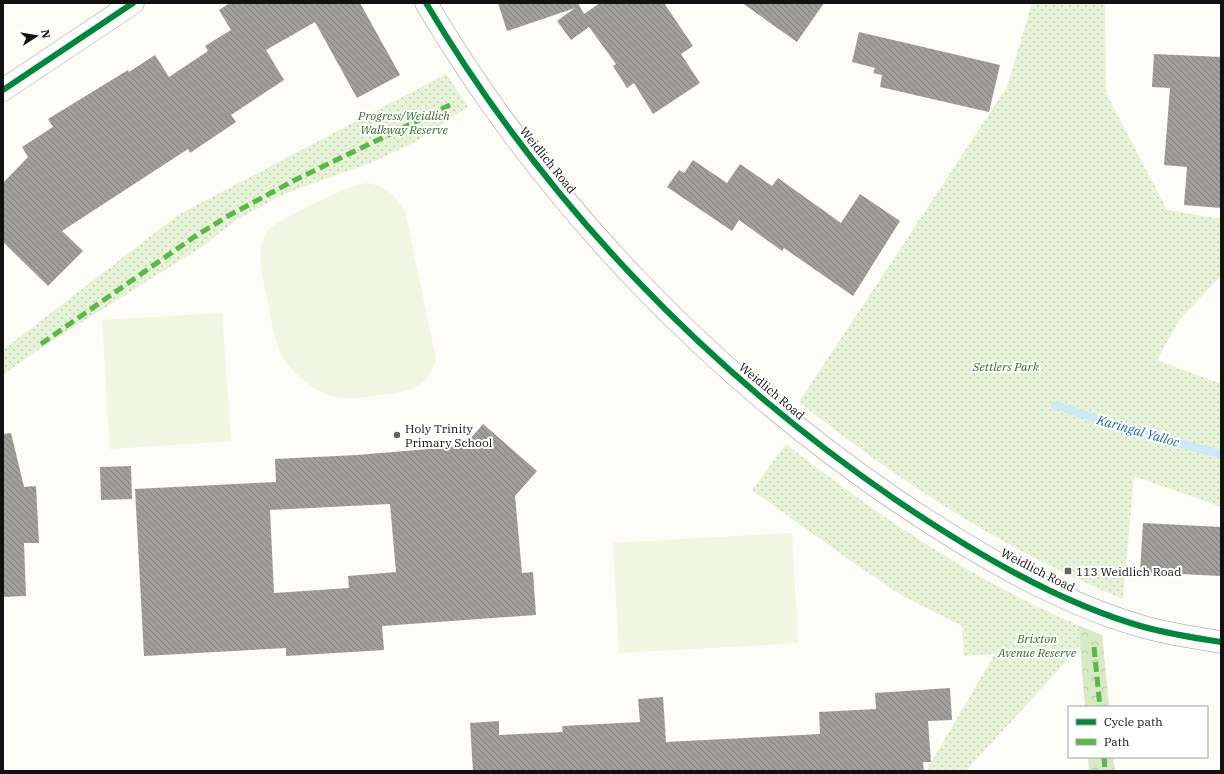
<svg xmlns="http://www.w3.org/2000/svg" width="1224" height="774" font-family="'IBM Plex Serif',serif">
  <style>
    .grass { fill: url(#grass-dots) }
    .forest { fill: url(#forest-crowns) }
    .pitch { fill: #f0f6e1 }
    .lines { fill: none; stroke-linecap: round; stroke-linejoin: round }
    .stream { stroke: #cde8f7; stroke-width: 8 }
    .building { fill: url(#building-back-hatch); fill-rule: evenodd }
    .minor-casing { stroke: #979795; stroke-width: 23 }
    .minor { stroke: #fffffe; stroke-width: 22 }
    .quiet { stroke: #58b947; stroke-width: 5; stroke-dasharray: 10 5; stroke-linecap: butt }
    .cycleway-casing { stroke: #fff; stroke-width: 8 }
    .cycleway { stroke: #00873e; stroke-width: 6 }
    .poi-dot { fill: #646362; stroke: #fff; stroke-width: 1.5 }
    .labels { text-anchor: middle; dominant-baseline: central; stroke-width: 4; stroke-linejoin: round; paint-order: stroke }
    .park-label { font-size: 12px; font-style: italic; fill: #2f6b1f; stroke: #fff }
    .street-label { font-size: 12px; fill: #111; stroke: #fff }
    .poi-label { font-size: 12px; fill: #111; stroke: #fff; text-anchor: start }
    .water-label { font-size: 13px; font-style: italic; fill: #1768a6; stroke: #fff }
  </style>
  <defs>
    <pattern id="grass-dots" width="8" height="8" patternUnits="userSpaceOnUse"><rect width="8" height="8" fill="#e7f3d7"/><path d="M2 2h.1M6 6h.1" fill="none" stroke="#c5cfb8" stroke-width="1.8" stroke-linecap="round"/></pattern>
    <pattern id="forest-crowns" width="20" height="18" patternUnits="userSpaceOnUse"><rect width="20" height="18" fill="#d8eac5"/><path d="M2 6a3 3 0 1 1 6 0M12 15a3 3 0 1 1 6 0" fill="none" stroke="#b8c8a8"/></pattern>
    <pattern id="building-back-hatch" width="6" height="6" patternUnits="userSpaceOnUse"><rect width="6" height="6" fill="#a19f9c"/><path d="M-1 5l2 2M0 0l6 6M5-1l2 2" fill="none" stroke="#82807e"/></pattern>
  </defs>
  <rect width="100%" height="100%" fill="#fdfcf7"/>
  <g class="grass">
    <path d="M 1032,3 L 1105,3 L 1106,93 L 1167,210 L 1221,219 L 1221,276 L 1180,319 L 1157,360 L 1221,384 L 1221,507 L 1134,476 L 1123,599 C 1005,551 899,481 799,402 L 1007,87 Z"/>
    <polygon points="446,74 468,107 415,142 375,161 284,194 236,220 203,246 41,348 3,375 3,350 178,215"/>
    <path d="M 786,444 C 883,520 987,590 1102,635 L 1109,707 L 1085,707 L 1080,646 L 966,771 L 926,771 L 995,654 L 964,656 L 962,626 L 901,595 L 851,561 L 752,490 Z"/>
  </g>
  <g class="forest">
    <polygon points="1079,626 1102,635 1109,707 1085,707"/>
    <polygon points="1088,757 1113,757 1115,771 1089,771"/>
  </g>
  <g class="pitch">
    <path d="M 367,183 C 388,187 393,194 405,211 L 436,359 C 429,384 414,391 389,394 C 371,396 353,400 335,397 C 316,393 287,370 280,352 C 273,336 270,311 266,293 C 262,271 255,253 267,232 C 274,221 334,194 349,188 C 355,185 361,185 367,183 Z"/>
    <polygon points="222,313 231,441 110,449 102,320"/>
    <polygon points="792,533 798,643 619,653 613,543"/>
  </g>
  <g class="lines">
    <polyline class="stream" points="1055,405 1142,434 1221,454"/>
  </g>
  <g class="building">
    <polygon points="230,3 360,3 400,75 357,98 315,22 266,50 284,80 231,115 236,122 190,153 188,149 62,231 83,251 48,286 3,242 3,183 28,157 22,147 53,127 48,119 128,70 129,72 155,55 169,77 208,51 205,46 231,30 219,10"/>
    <polygon points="498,3 578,3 584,14 600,3 664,3 693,46 681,54 700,83 653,114 634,83 627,88 613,66 616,64 589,27 571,40 557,21 575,8 507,31"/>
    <polygon points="742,3 824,3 797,42"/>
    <polygon points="859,32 1000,65 989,112 880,87 882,75 873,73 875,68 852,62"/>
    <polygon points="1154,54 1221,57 1221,208 1184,205 1187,167 1164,165 1170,88 1152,87"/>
    <polygon points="693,160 727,183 740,164 772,186 778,178 841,223 860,194 900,221 853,296 784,248 782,251 739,220 732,231 667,187 679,170 684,173"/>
    <path d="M 483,424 L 537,471 L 515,496 L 522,573 L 533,572 L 536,615 L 382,626 L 384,650 L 286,656 L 286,648 L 144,656 L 135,489 L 276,482 L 275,459 L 357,455 L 464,446 ZM 390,504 L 396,572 L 348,576 L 349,588 L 274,593 L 270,510 Z"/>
    <polygon points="11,433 24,487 36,486 39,543 24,543 26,596 3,597 3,434"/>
    <polygon points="131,466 132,499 101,500 100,467"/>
    <polygon points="1143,523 1221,527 1221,576 1140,572"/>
    <polygon points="950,688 952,720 928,721 931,762 923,762 924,771 473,771 470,723 499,721 499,735 563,732 562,726 640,722 638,699 663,697 666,742 820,734 819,712 876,709 875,693"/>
  </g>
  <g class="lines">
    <defs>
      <g id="minor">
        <path d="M 426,3 C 543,201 707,371 896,500 C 970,550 1058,603 1144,627 C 1169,634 1195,638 1221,642"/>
        <polyline points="3,90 133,3"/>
      </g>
    </defs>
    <use href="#minor" class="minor-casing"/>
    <use href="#minor" class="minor"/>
    <g class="quiet">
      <polyline points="41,344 194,237 228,216 295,180 450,105"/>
      <polyline points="1094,647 1100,707"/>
      <polyline points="1104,757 1105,771"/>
    </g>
    <defs>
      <g id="cycleway">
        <path d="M 426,3 C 543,201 707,371 896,500 C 970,550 1058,603 1144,627 C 1169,634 1195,638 1221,642"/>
        <polyline points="3,90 133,3"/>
      </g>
    </defs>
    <use href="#cycleway" class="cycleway-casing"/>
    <use href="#cycleway" class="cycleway"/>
  </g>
  <g class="poi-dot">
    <circle cx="397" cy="435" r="4"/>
    <rect x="1064" y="567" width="8" height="8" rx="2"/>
  </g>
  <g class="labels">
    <g class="park-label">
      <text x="404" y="115">Progress/Weidlich<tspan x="404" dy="14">Walkway Reserve</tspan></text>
      <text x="1006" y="366">Settlers Park</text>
      <text x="1037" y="638">Brixton<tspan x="1037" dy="14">Avenue Reserve</tspan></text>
    </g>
    <g class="street-label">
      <text transform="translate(548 160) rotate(51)">Weidlich Road</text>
      <text transform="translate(772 391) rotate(40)">Weidlich Road</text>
      <text transform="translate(1038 570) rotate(27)">Weidlich Road</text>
    </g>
    <g class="poi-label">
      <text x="405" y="428">Holy Trinity<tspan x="405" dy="14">Primary School</tspan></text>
      <text x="1076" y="571">113 Weidlich Road</text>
    </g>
    <g class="water-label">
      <text transform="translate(1138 431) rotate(16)">Karingal Yalloc</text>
    </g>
  </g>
  <rect width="1224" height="774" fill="none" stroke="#111111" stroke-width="8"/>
  <rect x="1068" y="706" width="140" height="52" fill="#ffffff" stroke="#a0a0a0"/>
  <rect x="1076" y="719" width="20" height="6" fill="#00873e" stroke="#a0a0a0"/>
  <text x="1104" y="726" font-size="12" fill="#111111">Cycle path</text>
  <rect x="1076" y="739" width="20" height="6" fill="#58b947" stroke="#a0a0a0"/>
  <text x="1104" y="746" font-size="12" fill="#111111">Path</text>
  <g transform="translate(36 36) rotate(78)" stroke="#ffffff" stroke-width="3" paint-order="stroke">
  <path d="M0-3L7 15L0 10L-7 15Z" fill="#111111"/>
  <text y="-6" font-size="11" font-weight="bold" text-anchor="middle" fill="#111111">N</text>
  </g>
</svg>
